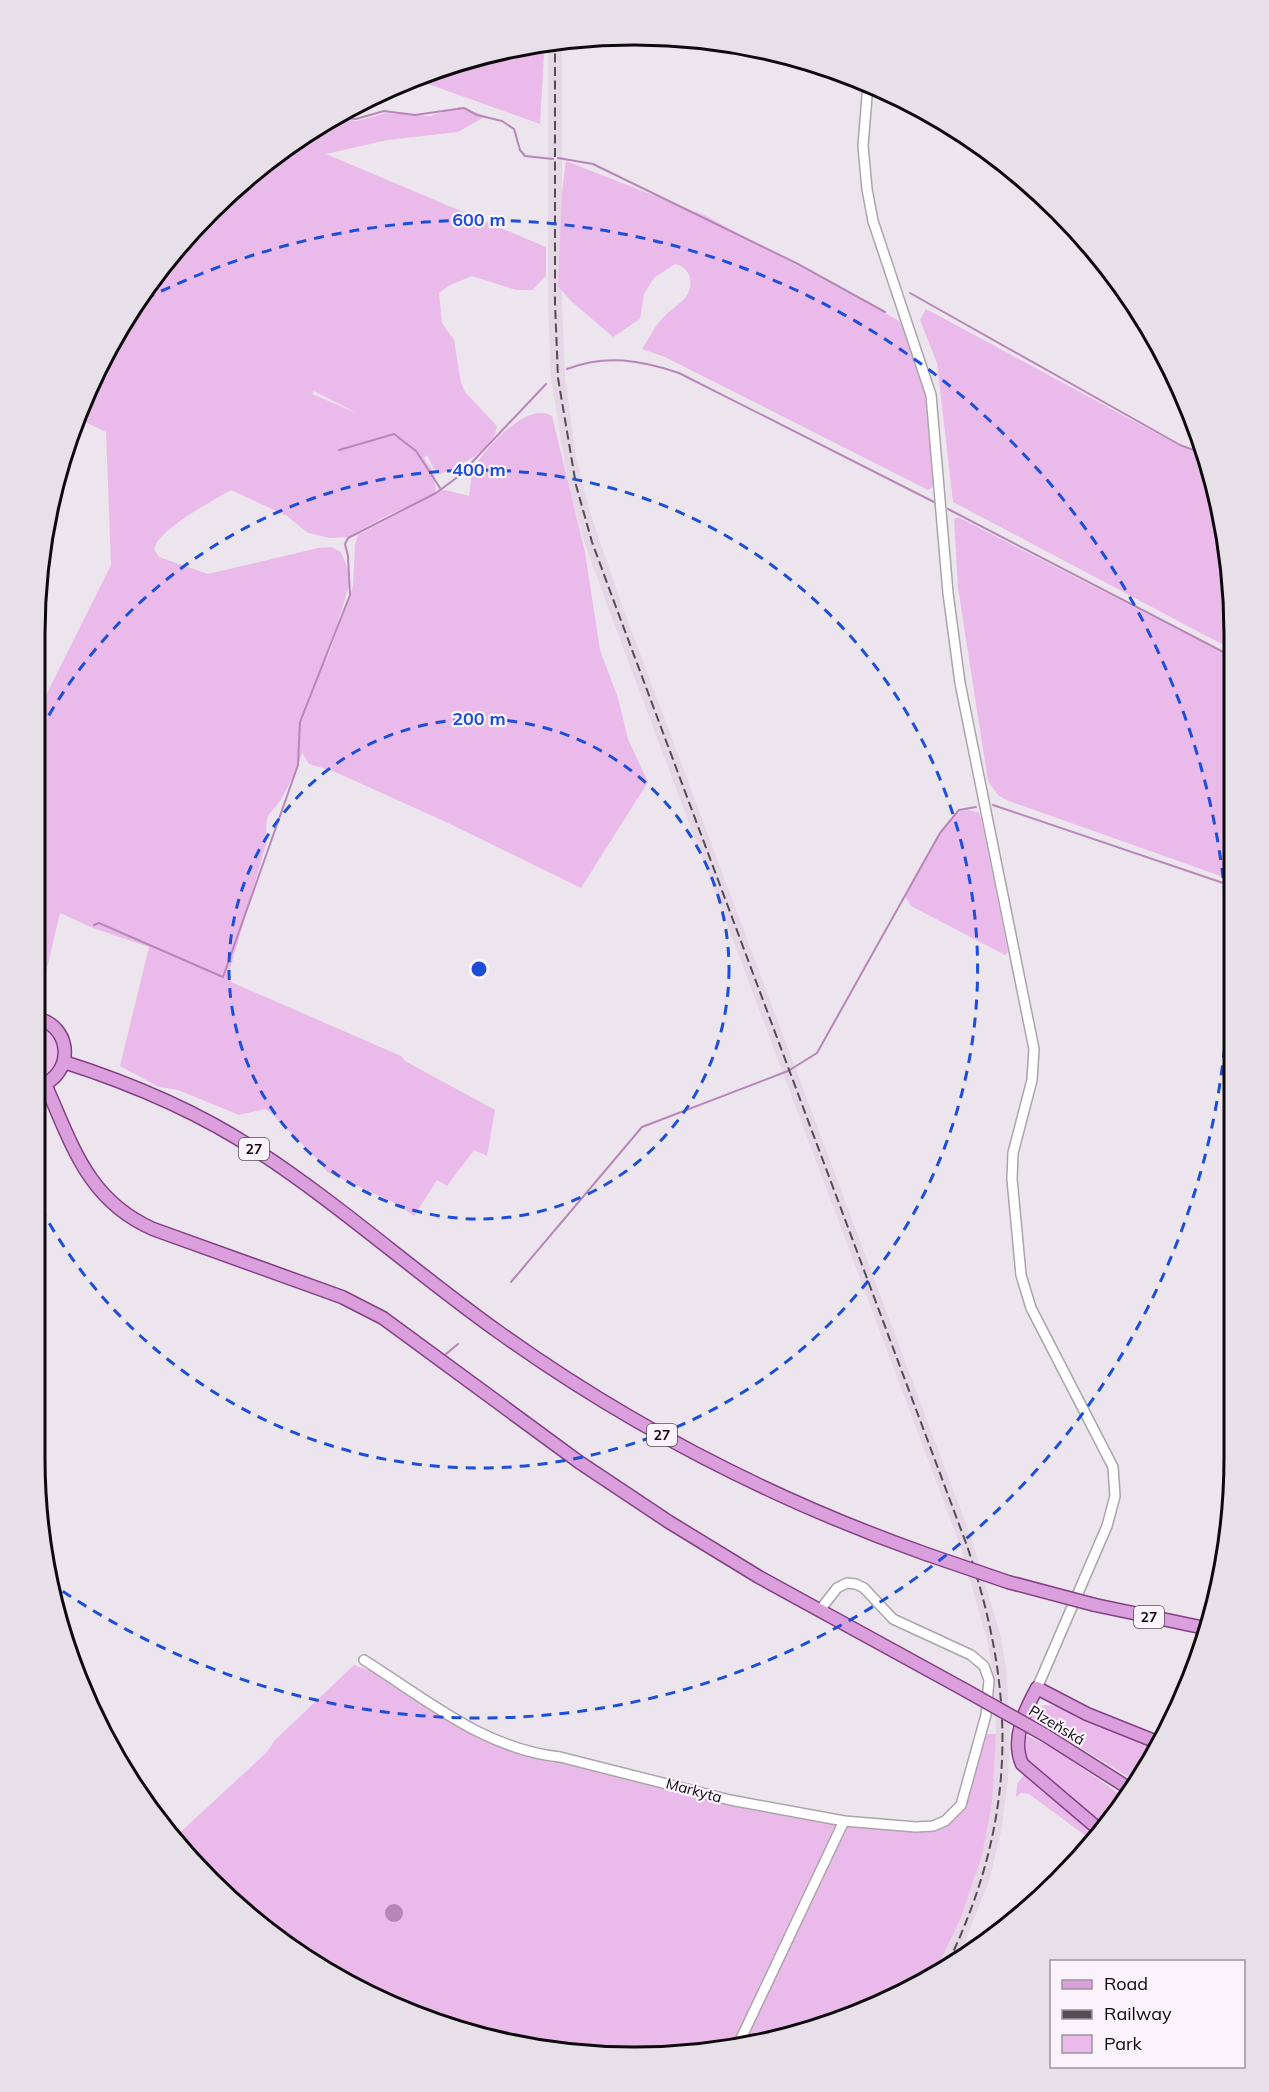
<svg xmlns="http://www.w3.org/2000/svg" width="1269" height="2092" font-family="Mulish,sans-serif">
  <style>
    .built { fill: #e5d7e5 }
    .green { fill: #eabbea; fill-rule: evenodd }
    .water { fill: #b886b8 }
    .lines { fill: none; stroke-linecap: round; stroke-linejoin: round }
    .stream { stroke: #b886b8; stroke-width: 2 }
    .minor-casing { stroke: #aba4ab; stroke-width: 12 }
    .major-casing { stroke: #834185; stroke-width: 15 }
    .minor { stroke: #fff; stroke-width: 9 }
    .major { stroke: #db9fdd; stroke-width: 12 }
    .rail { stroke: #524e52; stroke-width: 2; stroke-dasharray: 9 4.5; stroke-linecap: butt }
    .major-bridge-casing { stroke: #834185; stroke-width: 15; stroke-linecap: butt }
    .major-bridge { stroke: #db9fdd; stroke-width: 12 }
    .ring { fill: none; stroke: #1d4ed8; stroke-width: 3; stroke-dasharray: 10 8 }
    .labels { text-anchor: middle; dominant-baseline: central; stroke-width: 4.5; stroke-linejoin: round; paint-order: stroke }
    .shield { fill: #fbf3fb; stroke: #545054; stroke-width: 1.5 }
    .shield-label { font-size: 14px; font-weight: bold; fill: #0d0a0d }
    .street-label { font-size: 15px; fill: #0d0a0d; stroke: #fbf3fb }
    .rim { fill: none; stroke: #0d0a0d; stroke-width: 3 }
    .centre { fill: #1d4ed8; stroke: #fbf3fb; stroke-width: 3 }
    .ring-label { font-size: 18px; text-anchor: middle; font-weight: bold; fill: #1d4ed8; stroke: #fbf3fb; stroke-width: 4.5; stroke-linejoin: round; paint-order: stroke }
  </style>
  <rect width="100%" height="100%" fill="#ede5ed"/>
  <polygon class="built" points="562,39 562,303 565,378 576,456 590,512 619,597 972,1540 1001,1637 1006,1669 1010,1728 1008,1779 1001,1832 989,1881 960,1954 956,1962 935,1972 961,1919 975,1877 992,1804 996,1728 993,1671 987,1640 960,1545 606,602 585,544 569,487 551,379 548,303 548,42"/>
  <g class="green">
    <polygon points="522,47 544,54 540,124 414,79 441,66"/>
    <path d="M 460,107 L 486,116 L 458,132 L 388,140 L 326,154 L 546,247 L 546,276 L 532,290 L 516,290 L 472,276 L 448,286 L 439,293 L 442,323 L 454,340 L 461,383 L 465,392 L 497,426 C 494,449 460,467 440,474 L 434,469 L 427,455 L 424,458 L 434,473 L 436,492 L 441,489 L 469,496 C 471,486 470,474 476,465 C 487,446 528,401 552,416 L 585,552 L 600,650 L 618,698 L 628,739 L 648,782 L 581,888 L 448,823 L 333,771 L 309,764 L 302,753 C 299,766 290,783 283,796 C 270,818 264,809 267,841 L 228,976 L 231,982 L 401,1056 L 405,1061 L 495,1110 L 487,1156 L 474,1150 L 447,1186 L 437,1180 L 414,1216 L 397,1204 L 327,1172 L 321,1163 L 269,1111 L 265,1109 L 239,1115 L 178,1090 L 159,1087 L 120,1066 L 149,947 L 93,928 L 60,913 L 40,998 L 40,707 L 111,565 L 106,432 L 77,418 L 80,405 L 158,270 L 239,184 L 331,118 L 357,121 L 386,113 L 430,116 ZM 314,391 L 357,413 L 312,394 ZM 231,490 L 287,516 L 308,533 L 330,538 L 348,537 L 388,515 L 418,503 L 358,535 L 355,544 L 353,586 L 324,668 L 349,586 L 350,574 L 341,552 L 331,547 L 318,548 L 208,574 L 159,557 L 154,549 C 160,528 211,502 231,490 Z"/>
    <path d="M 566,161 L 704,215 L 905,324 L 924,384 L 935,486 L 928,490 L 665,357 L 642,349 C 648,340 653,329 660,321 C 667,312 680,304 685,298 C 695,285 691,267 675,264 L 654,278 L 644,294 L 640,319 L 613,337 L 571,301 L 558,286 L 562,192 Z"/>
    <path d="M 926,309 L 1180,446 L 1204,456 C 1228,512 1233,590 1233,650 L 953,502 L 937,363 L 920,320 Z"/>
    <polygon points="958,517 1233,658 1232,880 1006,800 998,795 988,781 958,588 954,519"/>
    <polygon points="969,810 978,812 981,818 1008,952 1005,955 911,906 905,896 943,829 961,811"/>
    <path d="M 40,1026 C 64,1037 63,1067 40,1078 Z"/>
    <polygon points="354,1665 395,1679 494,1741 730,1800 927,1830 947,1825 959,1813 987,1734 996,1734 992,1804 982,1855 961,1918 935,1972 827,2026 713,2052 634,2057 556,2052 442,2026 369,1995 270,1934 174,1838 267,1752 275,1740"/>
    <polygon points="1046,1705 1055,1706 1154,1748 1135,1781 1030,1717 1034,1709"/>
    <polygon points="1026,1735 1055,1749 1125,1798 1106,1828 1030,1764 1025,1752"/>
    <polygon points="1024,1775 1100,1834 1094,1842 1029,1794 1021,1793 1016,1797 1017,1784"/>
  </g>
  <circle class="water" cx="394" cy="1913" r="9"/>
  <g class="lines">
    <g class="stream">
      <polyline points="332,117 356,119 384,111 415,115 464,108 477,115 502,121 514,129 520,150 525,156 553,159"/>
      <polyline points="558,158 593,164 796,263 885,312"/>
      <polyline points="910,293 1180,445 1204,454"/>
      <path d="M 567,369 C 605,354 641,360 679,373 L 936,503"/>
      <polyline points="339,450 394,434 416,451 440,488"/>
      <polyline points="948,509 1233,657"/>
      <polyline points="993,805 1232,886"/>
      <polyline points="94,925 99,923 223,977 298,765 300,722 350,595 348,556 345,544 348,538 436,493 459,476 546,384"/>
      <polyline points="511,1282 642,1127 788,1071 817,1053 940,833 959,810 976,807"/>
      <polyline points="446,1354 458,1344"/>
    </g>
    <defs>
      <g id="minor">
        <polyline points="868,84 863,146 867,189 873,221 931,395 948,593 960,683 1034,1049 1032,1080 1013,1153 1012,1179 1021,1275 1031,1308 1113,1467 1115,1496 1107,1526 1037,1688"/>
        <path d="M 364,1660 C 426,1699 484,1749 560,1757 L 730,1800 L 844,1821 L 916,1827 L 933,1826 L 945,1821 L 961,1805 L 986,1715 L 989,1680 L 984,1666 L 971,1655 L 893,1619 L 864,1588 L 856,1584 L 847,1583 L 837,1588 L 820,1610"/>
        <polyline points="737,2047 844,1821"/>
      </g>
      <g id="major">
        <path d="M 40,1019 C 73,1030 73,1074 40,1086"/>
        <path d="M 64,1062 C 133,1084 199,1112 259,1152 C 343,1207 418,1275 500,1333 C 630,1426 774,1500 926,1554"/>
        <path d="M 45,1084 C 72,1144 87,1200 153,1229 L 342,1297 L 383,1318 L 579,1462 L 669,1522 L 759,1577 L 965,1690"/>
        <polyline points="1095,1605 1205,1628"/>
        <polyline points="1045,1735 1130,1789"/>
        <path d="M 1102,1832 L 1022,1764 C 1011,1739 1025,1710 1037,1688 L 1087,1714 L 1157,1742"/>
      </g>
    </defs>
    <use href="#minor" class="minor-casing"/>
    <use href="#major" class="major-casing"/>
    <use href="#minor" class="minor"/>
    <use href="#major" class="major"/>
    <path class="rail" d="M 555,40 L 555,303 L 558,378 L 576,485 L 592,542 L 613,599 L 966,1543 C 1018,1694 1017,1822 946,1967"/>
    <defs>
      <g id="major-bridge">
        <polyline points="926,1554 1008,1582 1095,1605"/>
        <polyline points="965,1690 1045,1735"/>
      </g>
    </defs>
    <use href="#major-bridge" class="major-bridge-casing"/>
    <use href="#major-bridge" class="major-bridge"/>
  </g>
  <g class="ring">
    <circle cx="479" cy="969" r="250"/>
    <path d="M40 731A499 499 0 1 1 40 1207"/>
    <path d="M145 299A749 749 0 1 1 55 1586"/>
  </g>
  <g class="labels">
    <g class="shield">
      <rect x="239" y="1138" width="30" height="22" rx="4.5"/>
      <rect x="647" y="1424" width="30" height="22" rx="4.5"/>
      <rect x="1134" y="1606" width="30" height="22" rx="4.5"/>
    </g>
    <g class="shield-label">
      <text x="254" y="1149">27</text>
      <text x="662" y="1435">27</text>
      <text x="1149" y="1617">27</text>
    </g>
    <g class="street-label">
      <text transform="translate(1057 1725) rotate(31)">Plzeňská</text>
      <text transform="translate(694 1790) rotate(15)">Markyta</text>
    </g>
  </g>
  <path d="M0 0H1269V2092H0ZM634 45H635A589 589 0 0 1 1224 634V1458A589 589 0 0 1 635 2047H634A589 589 0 0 1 45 1458V634A589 589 0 0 1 634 45Z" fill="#e8e0e8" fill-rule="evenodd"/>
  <path class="rim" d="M634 45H635A589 589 0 0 1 1224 634V1458A589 589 0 0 1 635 2047H634A589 589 0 0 1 45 1458V634A589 589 0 0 1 634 45Z"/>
  <circle cx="479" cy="969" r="9" class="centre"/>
  <g class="ring-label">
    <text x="479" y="226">600 m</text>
    <text x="479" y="476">400 m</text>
    <text x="479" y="725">200 m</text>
  </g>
  <rect x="1050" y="1960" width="195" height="108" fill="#fbf3fb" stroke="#9c969c" stroke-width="1.5"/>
  <rect x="1062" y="1980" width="30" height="9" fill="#db9fdd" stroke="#9c969c" stroke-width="1.5"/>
  <text x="1104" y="1990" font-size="18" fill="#0d0a0d">Road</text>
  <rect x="1062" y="2010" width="30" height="9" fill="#524e52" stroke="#9c969c" stroke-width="1.5"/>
  <text x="1104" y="2020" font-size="18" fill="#0d0a0d">Railway</text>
  <rect x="1062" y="2035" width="30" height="18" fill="#eabbea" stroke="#9c969c" stroke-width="1.5"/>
  <text x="1104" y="2050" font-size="18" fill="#0d0a0d">Park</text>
</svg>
